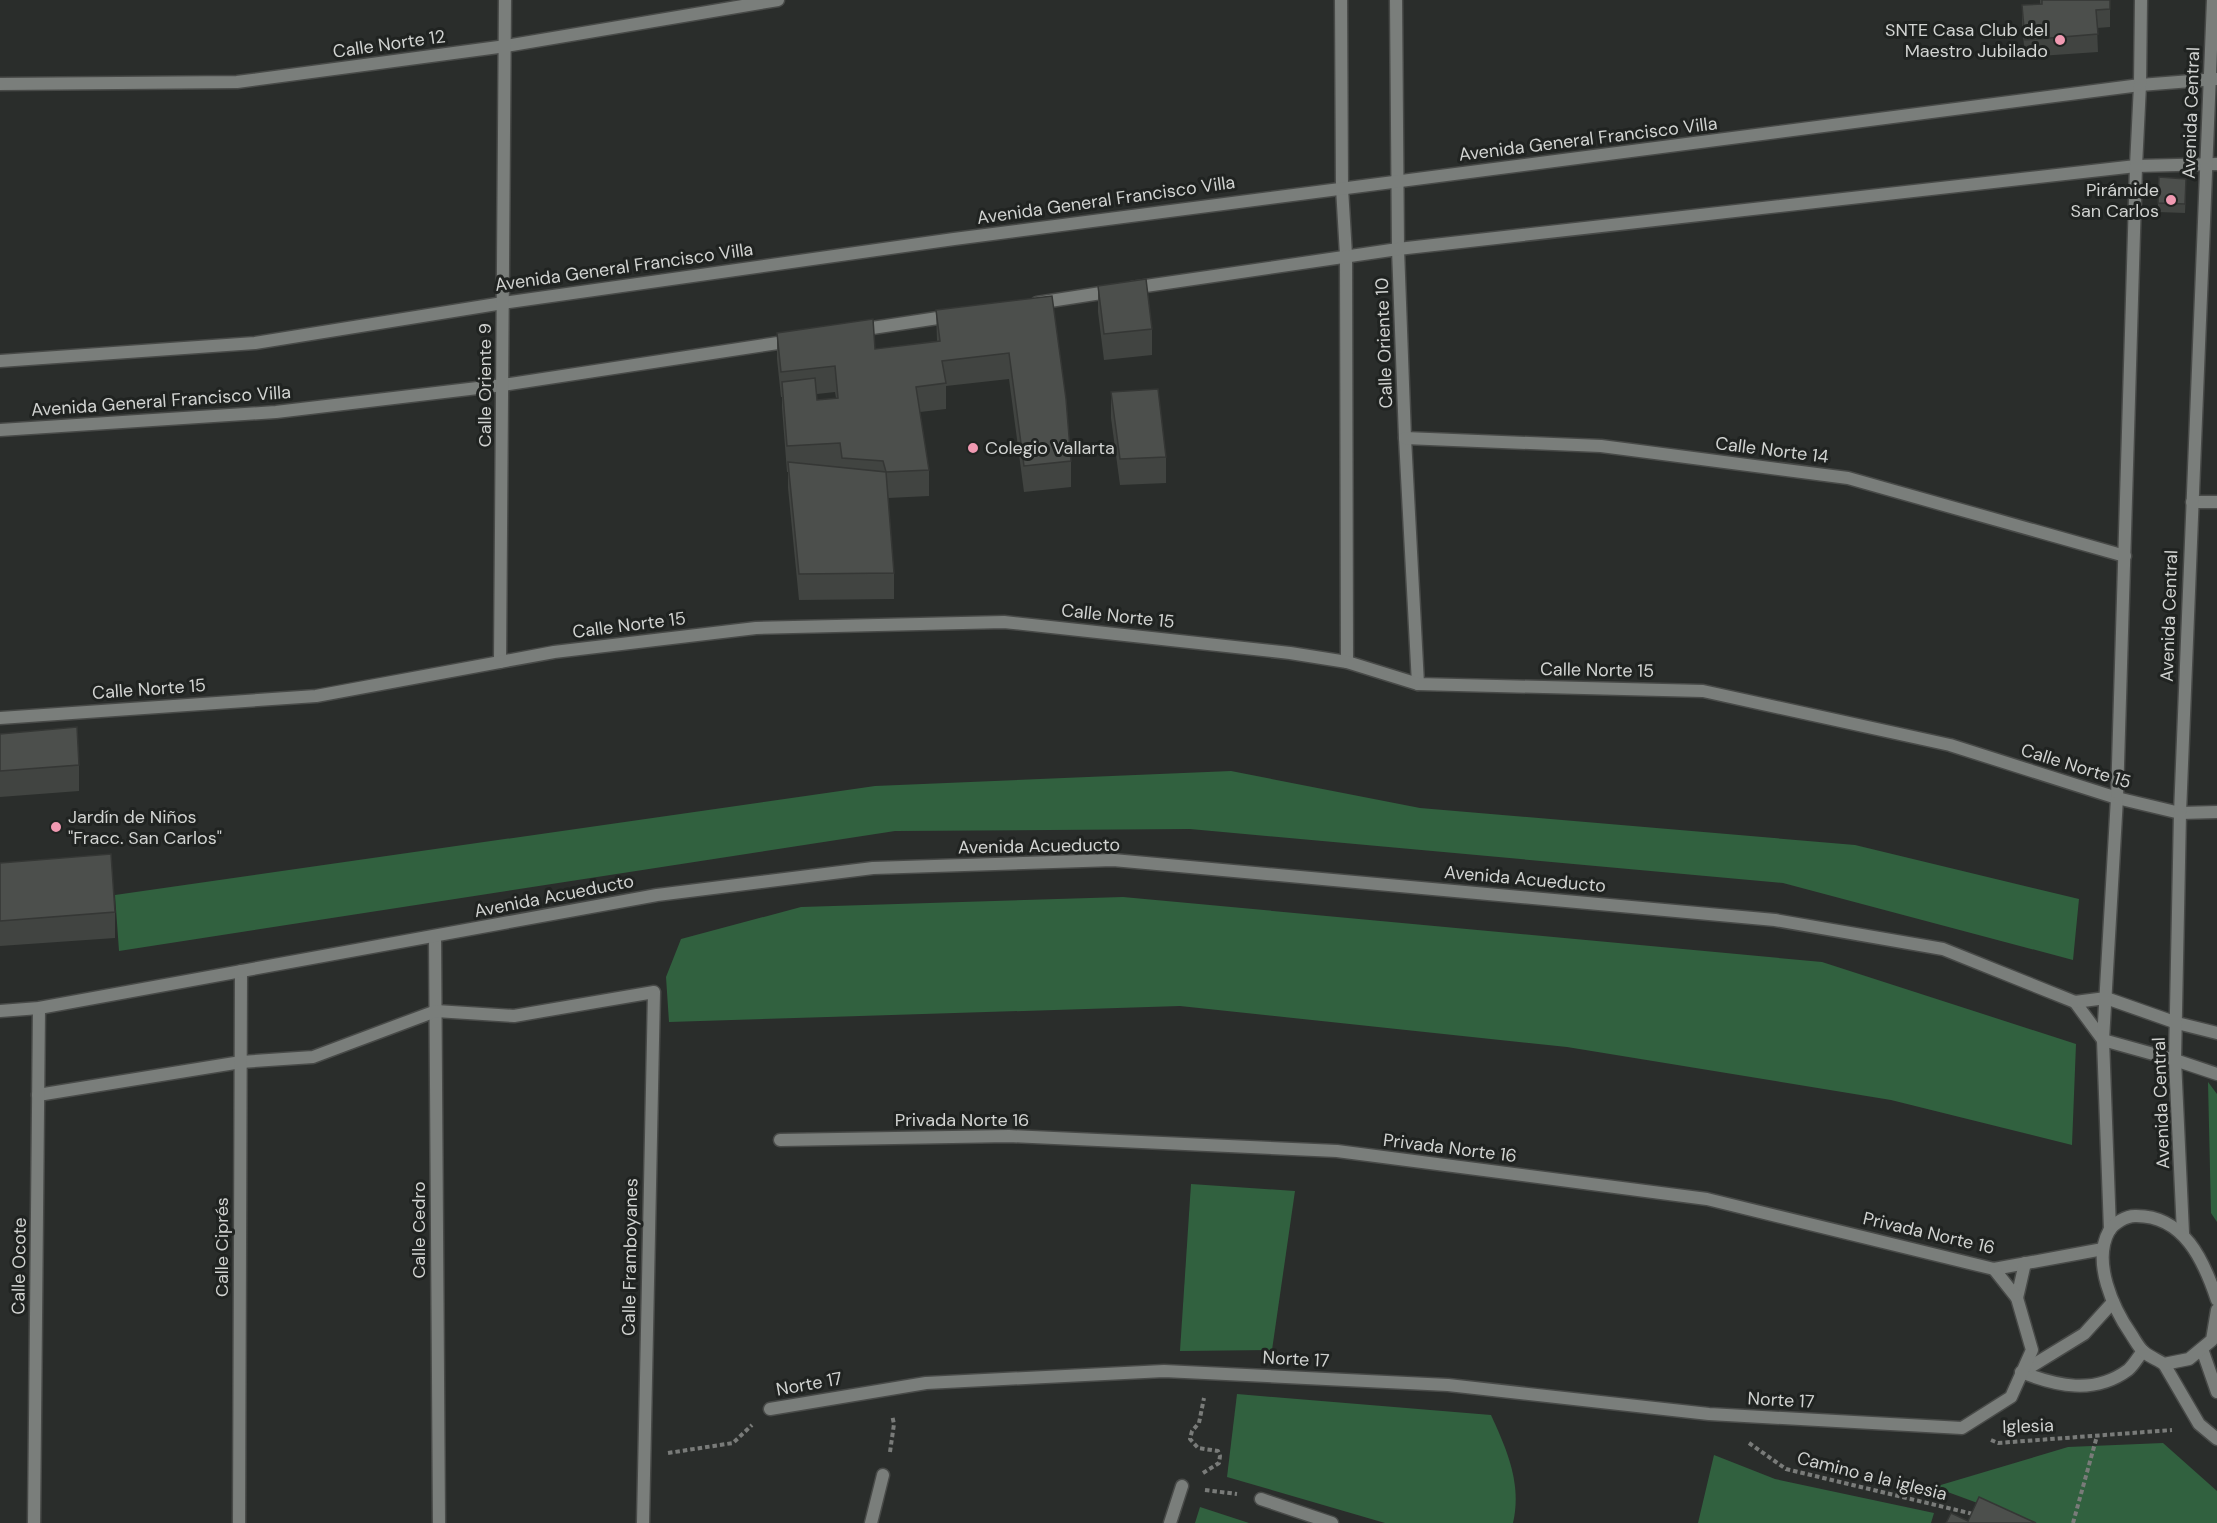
<svg xmlns="http://www.w3.org/2000/svg" width="2217" height="1523" font-family="'DM Sans',sans-serif">
  <style>
    .green { fill: #31613f }
    .lines { fill: none; stroke-linecap: round; stroke-linejoin: round }
    .minor-casing { stroke: #484a48; stroke-width: 15 }
    .tertiary-casing { stroke: #484a48; stroke-width: 15 }
    .path { stroke: #797b79; stroke-width: 4; stroke-dasharray: 4.5 3; stroke-linecap: butt }
    .minor { stroke: #7a7e7b; stroke-width: 12 }
    .tertiary { stroke: #7a7e7b; stroke-width: 12 }
    .wall { fill: #414441; fill-rule: evenodd }
    .building { fill: #4c4f4c; stroke: #353735; stroke-width: 1.5 }
    .poi-dot { fill: #f19ab2; stroke: #202321; stroke-width: 2 }
    .labels { text-anchor: middle; dominant-baseline: central; stroke-width: 6; stroke-linejoin: round; paint-order: stroke }
    .poi-label { font-size: 18px; fill: #d1d3d1; stroke: #202321; text-anchor: end }
    .street-label { font-size: 18px; fill: #d1d3d1; stroke: #202321 }
  </style>
  <rect width="100%" height="100%" fill="#2a2d2b"/>
  <g class="green">
    <polygon points="1231,771 1420,808 1855,845 2079,899 2073,960 1783,883 1190,829 895,831 119,951 115,895 875,786"/>
    <polygon points="1123,897 1822,962 2076,1044 2072,1145 1891,1100 1567,1047 1180,1006 669,1022 666,977 681,939 801,907"/>
    <polygon points="2208,1082 2217,1094 2217,1222 2211,1213"/>
    <polygon points="1191,1184 1295,1191 1272,1350 1180,1351"/>
    <path d="M 1237,1394 L 1491,1415 C 1507,1450 1522,1484 1513,1523 L 1385,1523 L 1227,1477 Z"/>
    <polygon points="2163,1443 2217,1491 2217,1523 2032,1523 1934,1487 2068,1447"/>
    <polygon points="1714,1455 1775,1479 1934,1513 1931,1523 1698,1523"/>
    <polygon points="1200,1507 1249,1523 1195,1523"/>
  </g>
  <g class="lines">
    <defs>
      <g id="minor">
        <polyline points="1341,0 1342,188 1346,255 1347,662"/>
        <polyline points="1396,0 1398,249 1405,438 1418,684"/>
        <polyline points="0,84 237,82 506,46 778,0"/>
        <polyline points="1132,288 1398,249 2136,166 2217,164"/>
        <polyline points="1037,303 1114,291"/>
        <polyline points="859,330 951,316"/>
        <polyline points="0,361 255,343 503,303 954,239 2140,85 2217,79"/>
        <polyline points="0,430 276,412 503,385 791,341"/>
        <polyline points="1405,438 1601,446 1848,478 2125,556"/>
        <polyline points="2192,502 2217,502"/>
        <polyline points="500,662 505,0"/>
        <polyline points="0,718 316,696 554,652 756,628 1004,622 1290,653 1347,662 1418,684 1703,691 1950,745 2117,798 2180,813 2217,812"/>
        <polyline points="435,937 439,1523"/>
        <polyline points="38,1095 241,1062 313,1057 436,1011 514,1016 654,992 643,1523"/>
        <polyline points="780,1140 1009,1136 1337,1151 1707,1199 1994,1269 2103,1249"/>
        <polyline points="2017,1298 2025,1263"/>
        <polyline points="2202,1349 2217,1392"/>
        <polyline points="2164,1364 2199,1424 2217,1439"/>
        <path d="M 2021,1372 C 2057,1386 2094,1395 2128,1370 C 2134,1365 2138,1357 2143,1351"/>
        <polyline points="2022,1372 2084,1334 2113,1302"/>
        <polyline points="770,1409 926,1383 1164,1371 1448,1385 1709,1414 1962,1428 2011,1397 2032,1350 2017,1298 1994,1269"/>
        <polyline points="1261,1499 1332,1523"/>
        <polyline points="34,1523 39,1008"/>
        <polyline points="239,1523 241,971"/>
        <polyline points="871,1523 883,1475"/>
        <polyline points="1170,1523 1182,1486"/>
      </g>
      <g id="tertiary">
        <polyline points="2075,1002 2103,1040 2175,1060 2217,1074"/>
        <polyline points="0,1011 39,1008 657,895 873,868 1113,860 1775,920 1943,949 2075,1002 2106,998 2177,1023 2217,1033"/>
        <polyline points="2110,1230 2103,1040 2117,798 2136,166 2140,85 2141,0"/>
        <polyline points="2183,1233 2175,1060 2180,813 2213,0"/>
        <path d="M 2217,1300 C 2204,1261 2184,1215 2135,1216 C 2126,1216 2114,1223 2109,1231 C 2092,1262 2113,1308 2131,1334 C 2135,1340 2139,1348 2144,1352 C 2150,1357 2158,1360 2164,1364 L 2189,1359 L 2212,1340 L 2217,1310"/>
      </g>
    </defs>
    <use href="#minor" class="minor-casing"/>
    <use href="#tertiary" class="tertiary-casing"/>
    <g class="path">
      <polyline points="1991,1440 1998,1443 2172,1430"/>
      <polyline points="1749,1443 1786,1469 1973,1514"/>
      <polyline points="890,1452 894,1424 892,1415"/>
      <polyline points="668,1453 733,1443 752,1425"/>
      <polyline points="1203,1473 1219,1463 1220,1456 1218,1451 1198,1448 1190,1439 1192,1431 1199,1423 1204,1398"/>
      <polyline points="1205,1490 1237,1494"/>
      <polyline points="2073,1523 2097,1436"/>
    </g>
    <use href="#minor" class="minor"/>
    <use href="#tertiary" class="tertiary"/>
  </g>
  <g class="wall">
    <polygon points="2040,0 2110,0 2110,27 2097,28 2098,52 2025,57 2022,23 2022,5 2040,4"/>
    <polygon points="2186,188 2185,213 2158,212 2158,203"/>
    <polygon points="1098,286 1152,329 1152,355 1104,360 1098,312"/>
    <path d="M 1052,296 L 1071,461 L 1071,487 L 1024,492 L 1009,379 L 946,386 L 946,409 L 920,412 L 929,470 L 929,496 L 888,498 L 894,573 L 894,599 L 799,600 L 788,488 L 788,472 L 787,472 L 782,408 L 782,397 L 781,397 L 777,359 L 777,333 L 875,349 L 937,341 L 936,310 ZM 835,392 L 836,398 L 817,400 L 817,394 Z"/>
    <polygon points="1111,392 1166,457 1166,483 1120,485 1111,418"/>
    <polygon points="0,734 79,765 79,791 0,797"/>
    <polygon points="0,863 115,912 115,938 0,946"/>
  </g>
  <g class="building">
    <polygon points="2042,0 2110,0 2110,9 2096,10 2098,34 2025,40 2022,5 2042,4"/>
    <polygon points="2159,177 2186,179 2185,204 2158,203"/>
    <polygon points="1146,279 1152,329 1104,334 1098,286"/>
    <polygon points="1052,296 1066,399 1071,461 1024,466 1009,353 942,361 946,383 916,387 929,470 886,472 883,461 842,458 840,443 787,446 782,382 815,378 817,400 838,398 835,366 781,372 777,333 873,319 875,349 940,341 936,310"/>
    <polygon points="1158,389 1166,457 1120,459 1111,392"/>
    <polygon points="788,462 886,472 894,573 799,574"/>
    <polygon points="77,727 79,765 0,771 0,734"/>
    <polygon points="111,854 115,912 0,921 0,863"/>
    <polygon points="1979,1497 2036,1523 1946,1523 1951,1513 1968,1521"/>
  </g>
  <g class="poi-dot">
    <circle cx="2060" cy="40" r="6"/>
    <circle cx="2171" cy="200" r="6"/>
    <circle cx="973" cy="448" r="6"/>
    <circle cx="56" cy="827" r="6"/>
  </g>
  <g class="labels">
    <g class="poi-label">
      <text x="2048" y="30">SNTE Casa Club del<tspan x="2048" dy="21">Maestro Jubilado</tspan></text>
      <text x="2159" y="190">Pirámide<tspan x="2159" dy="21">San Carlos</tspan></text>
      <text x="985" y="448" text-anchor="start">Colegio Vallarta</text>
      <text x="68" y="817" text-anchor="start">Jardín de Niños<tspan x="68" dy="21">"Fracc. San Carlos"</tspan></text>
    </g>
    <g class="street-label">
      <text transform="translate(389 44) rotate(-8)">Calle Norte 12</text>
      <text transform="translate(2191 113) rotate(-88)">Avenida Central</text>
      <text transform="translate(1588 139) rotate(-7)">Avenida General Francisco Villa</text>
      <text transform="translate(1106 200) rotate(-8)">Avenida General Francisco Villa</text>
      <text transform="translate(624 267) rotate(-8)">Avenida General Francisco Villa</text>
      <text transform="translate(1384 343) rotate(-92)">Calle Oriente 10</text>
      <text transform="translate(485 385) rotate(-90)">Calle Oriente 9</text>
      <text transform="translate(161 401) rotate(-4)">Avenida General Francisco Villa</text>
      <text transform="translate(1772 450) rotate(7)">Calle Norte 14</text>
      <text transform="translate(1118 616) rotate(6)">Calle Norte 15</text>
      <text transform="translate(2169 616) rotate(-88)">Avenida Central</text>
      <text transform="translate(629 625) rotate(-7)">Calle Norte 15</text>
      <text transform="translate(1597 670) rotate(1)">Calle Norte 15</text>
      <text transform="translate(149 689) rotate(-4)">Calle Norte 15</text>
      <text transform="translate(2076 766) rotate(17)">Calle Norte 15</text>
      <text transform="translate(1039 846) rotate(-1)">Avenida Acueducto</text>
      <text transform="translate(1525 879) rotate(5)">Avenida Acueducto</text>
      <text transform="translate(554 896) rotate(-11)">Avenida Acueducto</text>
      <text transform="translate(2161 1103) rotate(-92)">Avenida Central</text>
      <text x="962" y="1120">Privada Norte 16</text>
      <text transform="translate(1450 1148) rotate(7)">Privada Norte 16</text>
      <text transform="translate(419 1230) rotate(-90)">Calle Cedro</text>
      <text transform="translate(1929 1233) rotate(13)">Privada Norte 16</text>
      <text transform="translate(222 1247) rotate(-90)">Calle Ciprés</text>
      <text transform="translate(630 1257) rotate(-89)">Calle Framboyanes</text>
      <text transform="translate(19 1266) rotate(-89)">Calle Ocote</text>
      <text transform="translate(1296 1359) rotate(3)">Norte 17</text>
      <text transform="translate(809 1384) rotate(-10)">Norte 17</text>
      <text transform="translate(1781 1400) rotate(3)">Norte 17</text>
      <text transform="translate(2028 1426) rotate(-2)">Iglesia</text>
      <text transform="translate(1872 1476) rotate(14)">Camino a la iglesia</text>
    </g>
  </g>
</svg>
